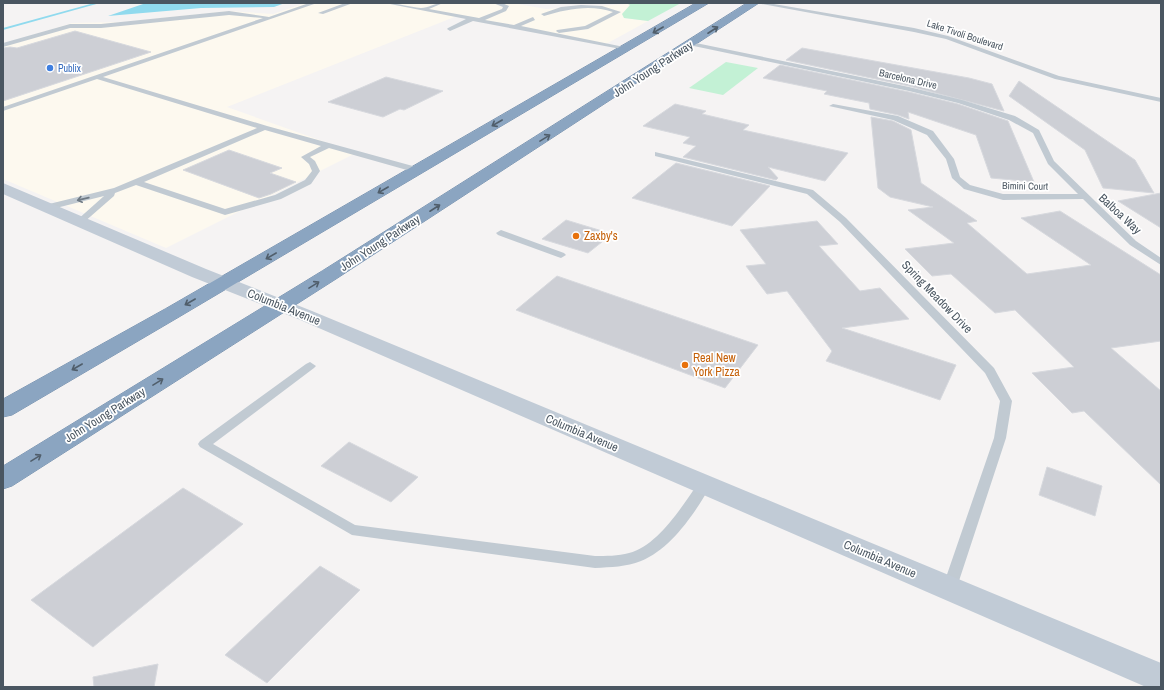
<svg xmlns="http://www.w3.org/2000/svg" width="1164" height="690" font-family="'Archivo Narrow',sans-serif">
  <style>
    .commercial { fill: #fdf9ef }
    .green { fill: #c3f1d5 }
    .water { fill: #90daee }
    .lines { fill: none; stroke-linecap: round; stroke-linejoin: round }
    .stream { fill: #90daee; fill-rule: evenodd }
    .building { fill: #cdcfd5; stroke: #d7d9de }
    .highway-casing { stroke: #7690ad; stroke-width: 1 }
    .lane { fill: #c1cad2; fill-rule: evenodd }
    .secondary { fill: #c1cbd6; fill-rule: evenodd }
    .highway { fill: #8ba5c1; fill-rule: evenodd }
    .oneway { stroke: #505e6b }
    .oneway2 { stroke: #6e7983 }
    .shop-dot { fill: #3f7fe0; stroke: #fff; stroke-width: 1.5 }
    .food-dot { fill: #e8710a; stroke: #fff; stroke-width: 1.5 }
    .labels { text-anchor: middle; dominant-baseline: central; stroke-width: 3.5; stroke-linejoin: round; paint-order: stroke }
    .far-street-label { font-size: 10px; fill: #4a5661; stroke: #fff }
    .far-shop-label { font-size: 10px; fill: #366cbe; stroke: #fff; text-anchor: start }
    .street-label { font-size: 12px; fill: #4a5661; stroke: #fff }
    .food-label { font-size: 12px; fill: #c56008; stroke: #fff; text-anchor: start }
  </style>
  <rect width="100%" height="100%" fill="#f5f3f3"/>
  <polygon class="commercial" points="305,3 513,3 546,9 627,4 630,4 624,18 648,21 606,44 457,16 227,107 356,153 166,248 3,179 3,44 72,23 124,22 228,11 273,14"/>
  <g class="green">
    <polygon points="626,3 681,3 648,21 624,18 622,14 630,5"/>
    <polygon points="726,62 758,68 723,95 689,88"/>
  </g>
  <polygon class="water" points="146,3 285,3 274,7 201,8 108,16"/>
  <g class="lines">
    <polygon class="stream" points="94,3 100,3 3,30 3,28"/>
  </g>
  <g class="building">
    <polygon points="75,31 151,52 3,101 3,48 10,47 17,48"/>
    <polygon points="802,48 969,78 992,84 1004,111 909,86 786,60"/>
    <polygon points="780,65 909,92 958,104 1008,121 1034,182 991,178 976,135 908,112 909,119 898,115 870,109 869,103 824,94 827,91 763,78"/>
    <polygon points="386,77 443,91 404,110 400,109 383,117 328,102"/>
    <polygon points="1019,81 1135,160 1154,193 1103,188 1085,150 1009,96"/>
    <polygon points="675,104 706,111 702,114 749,125 743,130 848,153 825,181 768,167 778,178 776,180 683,157 696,146 683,143 690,137 643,126"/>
    <polygon points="871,117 893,121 911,130 921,183 977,221 967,223 1027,274 1091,265 1021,218 1060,211 1161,275 1161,341 1111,348 1161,391 1161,485 1084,411 1072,413 1032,373 1074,367 1015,310 995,313 951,274 932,276 905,249 954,243 908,210 933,207 890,197 878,188"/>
    <polygon points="229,150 282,168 270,173 296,182 271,194 259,198 183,170"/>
    <polygon points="676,163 770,186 732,226 632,198"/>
    <polygon points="1161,193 1161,228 1118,201"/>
    <polygon points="566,220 612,234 588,253 542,239"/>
    <polygon points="817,221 838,244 819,246 860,291 880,288 909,319 842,328 956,365 940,400 826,361 832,351 787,291 767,294 746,266 766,264 740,230"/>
    <polygon points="557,276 758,345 725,388 516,310"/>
    <polygon points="349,442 418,477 391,502 321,466"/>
    <polygon points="1047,467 1102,486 1095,516 1039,495"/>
    <polygon points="183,488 243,524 93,647 31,600"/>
    <polygon points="320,566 360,590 267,683 225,655"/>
    <polygon points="158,664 154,687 94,687 93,677"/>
  </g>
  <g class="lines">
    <defs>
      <g id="highway">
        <polygon points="696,3 709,3 179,317 12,415 3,417 3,399 165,309"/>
        <polygon points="747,3 759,3 336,279 12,486 3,489 3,466 322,271"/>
      </g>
    </defs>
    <use href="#highway" class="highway-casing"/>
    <g class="lane">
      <path d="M 309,3 L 317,3 L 103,77 L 267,126 L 420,168 L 420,172 L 414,172 L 329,148 L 310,157 L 315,161 L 320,171 L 311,184 L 281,199 L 225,215 L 136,185 L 115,193 L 114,196 L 83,223 L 77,223 L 76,221 L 104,196 L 48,210 L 45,209 L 45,205 L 114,188 L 257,128 L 97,79 L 3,111 L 3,107 L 263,18 L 229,15 L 101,28 L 70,28 L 3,47 L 3,43 L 70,24 L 101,24 L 229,11 L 269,17 ZM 265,130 L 321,146 L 301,157 L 309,164 L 312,171 L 305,180 L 275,195 L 225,209 L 144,182 Z"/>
      <polygon points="345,3 353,3 323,14 318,13"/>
      <path d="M 385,3 C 398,3 409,7 421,8 C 428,8 435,3 443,3 L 429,9 L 479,18 L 502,9 L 503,7 L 493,3 L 502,3 L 509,6 L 506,11 L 485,20 L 514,25 L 533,17 L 535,20 L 521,26 L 629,48 L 626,50 L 473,21 L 450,31 L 447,29 L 448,28 L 466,19 Z"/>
      <polygon points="756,3 768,3 914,28 948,36 1059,76 1161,98 1161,102 1055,79 946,39 914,32"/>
      <path d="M 581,5 L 602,6 L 621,12 L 588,29 L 559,33 L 556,31 L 557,30 L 585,26 L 613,12 C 591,4 566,9 544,16 L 541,14 L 561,7 Z"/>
      <polygon points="691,42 909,87 962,100 1015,116 1039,130 1054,161 1136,241 1161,258 1161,265 1130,245 1083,199 1003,200 964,189 952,178 946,159 927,135 893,120 829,106 833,104 898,116 933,131 954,159 960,177 970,185 1003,194 1078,194 1048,164 1033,133 1009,120 958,103 909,91 689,45 688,44"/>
      <polygon points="655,152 813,190 846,218 994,368 1012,401 1006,438 955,593 950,595 945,593 942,589 994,438 1000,401 985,373 840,222 807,194 655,156"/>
      <polygon points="501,230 564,253 566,255 561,258 558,257 498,235 496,233"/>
      <path d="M 310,362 L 316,366 L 314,368 L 213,444 L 355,525 L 595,556 C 606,556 618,556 629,553 C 658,546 683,505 699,482 L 704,480 L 709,482 L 711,485 C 695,513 671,549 641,561 C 626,567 611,567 595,568 L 352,535 L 200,447 L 198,444 L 200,441 L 306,364 Z"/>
    </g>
    <polygon class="secondary" points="3,183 206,269 312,311 1161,663 1161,687 1146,687 298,319 192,277 3,194"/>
    <use href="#highway" class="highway"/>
  </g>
  <defs><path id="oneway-shaft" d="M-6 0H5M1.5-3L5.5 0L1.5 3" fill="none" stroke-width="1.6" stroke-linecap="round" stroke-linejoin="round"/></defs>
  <g class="oneway">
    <use href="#oneway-shaft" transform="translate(658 30) rotate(150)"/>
    <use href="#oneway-shaft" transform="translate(713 30) rotate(-33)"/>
    <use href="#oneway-shaft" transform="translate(497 123) rotate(150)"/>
    <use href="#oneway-shaft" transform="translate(545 138) rotate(-32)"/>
    <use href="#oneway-shaft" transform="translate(383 190) rotate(150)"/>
    <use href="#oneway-shaft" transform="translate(435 208) rotate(-33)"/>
    <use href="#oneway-shaft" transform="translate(271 256) rotate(150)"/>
    <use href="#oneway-shaft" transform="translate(314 285) rotate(-32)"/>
    <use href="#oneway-shaft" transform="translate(190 302) rotate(150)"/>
    <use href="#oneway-shaft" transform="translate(77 367) rotate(150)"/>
    <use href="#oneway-shaft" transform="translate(158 382) rotate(-32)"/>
    <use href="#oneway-shaft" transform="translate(36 458) rotate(-32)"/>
  </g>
  <use class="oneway2" href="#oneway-shaft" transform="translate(83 199) rotate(167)"/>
  <circle class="shop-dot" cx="50" cy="68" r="4"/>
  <g class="food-dot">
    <circle cx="576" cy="236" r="4"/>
    <circle cx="685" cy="365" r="4"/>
  </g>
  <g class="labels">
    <g class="far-street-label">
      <text transform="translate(965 35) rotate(18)">Lake Tivoli Boulevard</text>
      <text transform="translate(908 79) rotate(13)">Barcelona Drive</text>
      <text transform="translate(1025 186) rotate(1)">Bimini Court</text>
    </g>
    <g class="far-shop-label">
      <text x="58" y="68">Publix</text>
    </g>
    <g class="street-label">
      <text transform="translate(653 69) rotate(-33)">John Young Parkway</text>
      <text transform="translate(1120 214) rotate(43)">Balboa Way</text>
      <text transform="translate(380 243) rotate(-33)">John Young Parkway</text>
      <text transform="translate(937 297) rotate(46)">Spring Meadow Drive</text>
      <text transform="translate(284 307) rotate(22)">Columbia Avenue</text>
      <text transform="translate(105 415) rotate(-32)">John Young Parkway</text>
      <text transform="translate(582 433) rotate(23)">Columbia Avenue</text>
      <text transform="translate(880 559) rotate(23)">Columbia Avenue</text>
    </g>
    <g class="food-label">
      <text x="584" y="236">Zaxby's</text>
      <text x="693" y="358">Real New<tspan x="693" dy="14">York Pizza</tspan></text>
    </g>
  </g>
  <rect width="1164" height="690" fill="none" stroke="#4a5661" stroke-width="8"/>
</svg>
